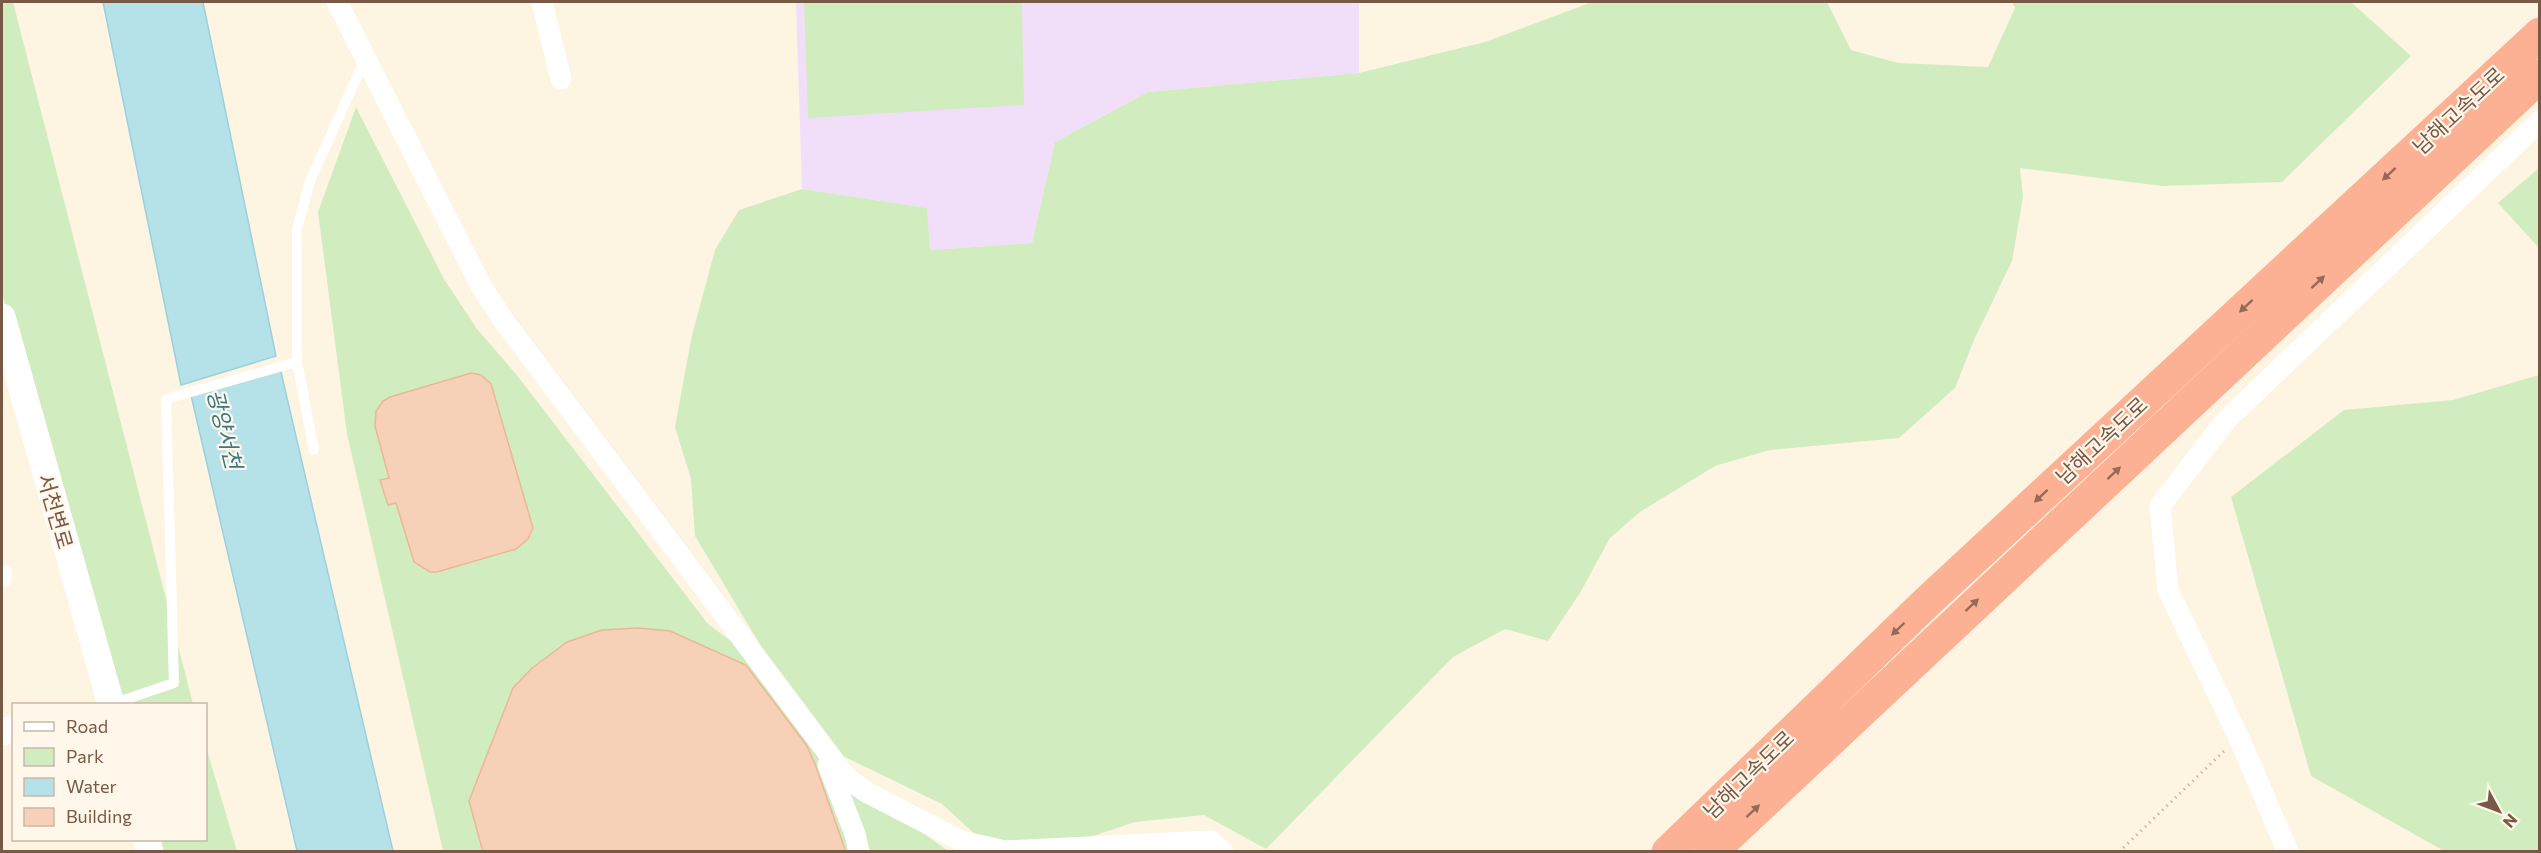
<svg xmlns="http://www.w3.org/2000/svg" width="2541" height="853" font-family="Commissioner,'Noto Sans KR',sans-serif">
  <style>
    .education { fill: #f1dffa }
    .green { fill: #d1edc0 }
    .water { fill: #b5e1e9; stroke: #9bd1dc; stroke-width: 1.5 }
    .building { fill: #f6d1b8; stroke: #eab797; stroke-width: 1.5 }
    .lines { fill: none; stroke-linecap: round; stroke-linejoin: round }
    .path { stroke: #dbb49b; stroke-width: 3; stroke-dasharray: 1.5 4.5; stroke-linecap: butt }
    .service { stroke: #fff; stroke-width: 10 }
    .minor { stroke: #fff; stroke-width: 21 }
    .tertiary { stroke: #fff; stroke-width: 27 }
    .motorway { stroke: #fdb194; stroke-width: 33 }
    .oneway { fill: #936b56 }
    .labels { text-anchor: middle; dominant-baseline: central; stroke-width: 4.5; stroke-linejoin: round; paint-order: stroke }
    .street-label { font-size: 21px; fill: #785946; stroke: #fff7ea }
    .water-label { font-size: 22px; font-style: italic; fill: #3b7986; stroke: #fff7ea }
  </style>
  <rect width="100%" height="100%" fill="#fef4e2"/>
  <polygon class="education" points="796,2 1359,2 1359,73 1148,92 1055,142 1032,243 930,250 926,208 802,189"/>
  <g class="green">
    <polygon points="2,2 13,2 193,704 114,704 2,293"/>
    <polygon points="804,2 1022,2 1024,105 808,118"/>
    <polygon points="1592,2 1827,2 1851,50 1898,63 1988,67 2015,8 2012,2 2351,2 2411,56 2282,182 2162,186 2020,168 2023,197 2012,261 1974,340 1955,388 1899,438 1770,450 1715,466 1640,512 1610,538 1580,593 1548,641 1505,629 1453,657 1266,849 1204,815 1135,822 1060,847 990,848 942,804 820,745 695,536 691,479 675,427 692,335 715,250 739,210 802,189 927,208 930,250 1032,243 1055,142 1148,92 1359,73 1485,42"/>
    <polygon points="356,107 444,279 477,329 516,374 708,624 762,664 824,761 948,851 443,851 347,434 318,212"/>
    <polygon points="2539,168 2539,248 2498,203"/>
    <polygon points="2539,375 2539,851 2444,851 2311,776 2231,497 2344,410 2453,400"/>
    <polygon points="206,747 237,851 154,851 151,840 206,840"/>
  </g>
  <g class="water">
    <polygon points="103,2 203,2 276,356 181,385"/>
    <polygon points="280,368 393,851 297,851 190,391"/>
  </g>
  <g class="building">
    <polygon points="471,373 481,375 491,384 533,528 528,539 516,549 437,572 430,572 414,562 396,503 388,505 380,480 389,478 375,426 376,411 383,401 390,397"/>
    <polygon points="638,628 670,631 746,665 807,746 815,764 846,852 483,852 469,801 513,688 531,669 567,642 602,630"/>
  </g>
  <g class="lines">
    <polyline class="path" points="2119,852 2224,751"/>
    <g class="service">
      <polyline points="297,362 314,450"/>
      <polyline points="112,704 174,683 166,399 297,362 297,229 310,181 365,59"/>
    </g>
    <g class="minor">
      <polyline points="337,2 481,286 504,321 846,777 866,792 961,841 1005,851 1211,841 1223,852"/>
      <polyline points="542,2 561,79"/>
      <polyline points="2,575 2,577"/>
      <polyline points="828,765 855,834 859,852"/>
      <polyline points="2288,852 2239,738 2168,590 2160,506 2227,419 2540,121"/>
    </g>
    <g class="tertiary">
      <polyline points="2,317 111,704"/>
      <polyline points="2,732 14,729"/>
      <polyline points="147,840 150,852"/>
    </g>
    <g class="motorway">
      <polyline points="1668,852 1927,602 2540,34"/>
      <polyline points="1711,852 2540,76"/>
    </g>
  </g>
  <defs><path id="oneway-solid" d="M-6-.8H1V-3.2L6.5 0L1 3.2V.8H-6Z" transform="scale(1.5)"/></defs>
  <g class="oneway">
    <use href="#oneway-solid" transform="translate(2389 174) rotate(137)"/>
    <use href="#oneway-solid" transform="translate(2318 282) rotate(-43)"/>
    <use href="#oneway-solid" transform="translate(2246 306) rotate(137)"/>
    <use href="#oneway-solid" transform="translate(2114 473) rotate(-43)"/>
    <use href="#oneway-solid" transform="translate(2041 496) rotate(137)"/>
    <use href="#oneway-solid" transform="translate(1972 605) rotate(-43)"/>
    <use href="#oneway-solid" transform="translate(1898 629) rotate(136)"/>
    <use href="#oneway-solid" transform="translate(1753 811) rotate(-43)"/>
  </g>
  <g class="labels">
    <g class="street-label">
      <text transform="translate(2458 110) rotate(-43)">남해고속도로</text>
      <text transform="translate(2101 440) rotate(-43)">남해고속도로</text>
      <text transform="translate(56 511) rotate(74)">서천변로</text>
      <text transform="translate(1748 774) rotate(-44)">남해고속도로</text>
    </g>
    <g class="water-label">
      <text transform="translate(225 429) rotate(76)">광양서천</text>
    </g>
  </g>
  <rect width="2541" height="853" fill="none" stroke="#785946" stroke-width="6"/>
  <rect x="12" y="703" width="195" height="138" fill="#fff7ea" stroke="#c9b8a8" stroke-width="1.5"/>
  <rect x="24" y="722" width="30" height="9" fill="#ffffff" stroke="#c9b8a8" stroke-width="1.5"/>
  <text x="66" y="733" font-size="18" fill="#785946">Road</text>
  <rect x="24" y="748" width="30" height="18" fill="#d1edc0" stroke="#c9b8a8" stroke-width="1.5"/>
  <text x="66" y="763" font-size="18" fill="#785946">Park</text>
  <rect x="24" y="778" width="30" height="18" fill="#b5e1e9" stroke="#c9b8a8" stroke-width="1.5"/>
  <text x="66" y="793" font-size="18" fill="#785946">Water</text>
  <rect x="24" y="808" width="30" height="18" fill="#f6d1b8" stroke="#c9b8a8" stroke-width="1.5"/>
  <text x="66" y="823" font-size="18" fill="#785946">Building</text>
  <g transform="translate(2499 811) rotate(131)" stroke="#fff7ea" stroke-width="4.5" paint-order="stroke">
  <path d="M0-4.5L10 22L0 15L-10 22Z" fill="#785946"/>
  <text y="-9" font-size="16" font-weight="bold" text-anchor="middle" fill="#785946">N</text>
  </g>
</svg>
